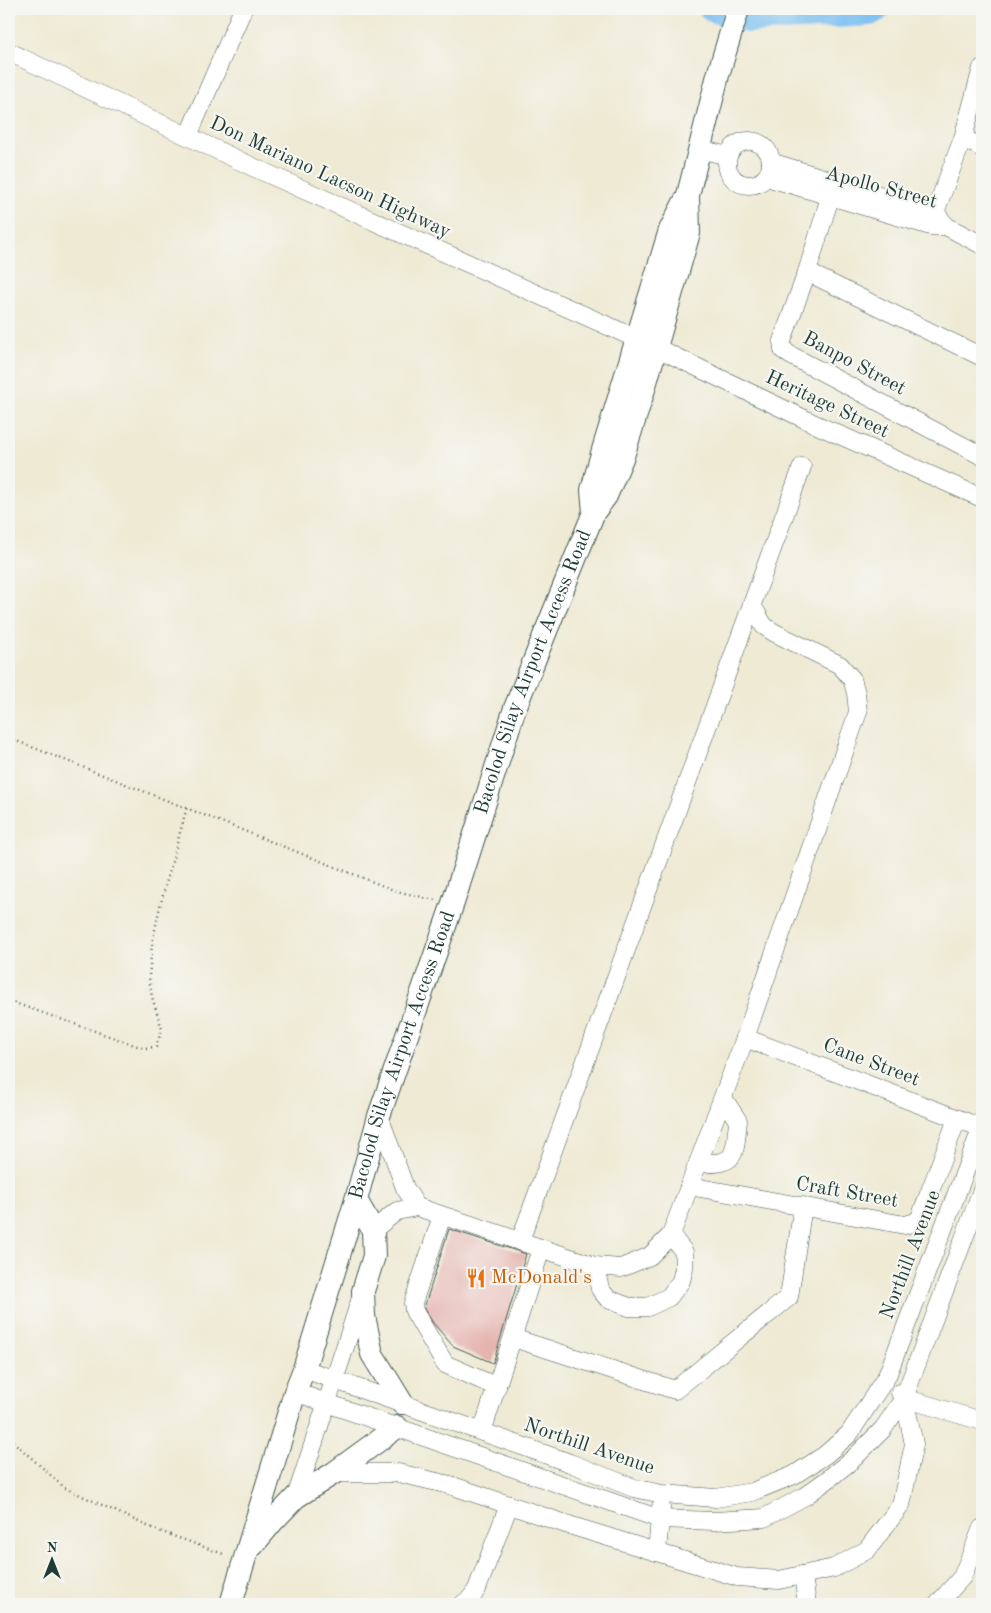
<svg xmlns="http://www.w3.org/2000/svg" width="991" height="1613" font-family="'Old Standard TT',serif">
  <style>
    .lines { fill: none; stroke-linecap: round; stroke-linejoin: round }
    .river { stroke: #7bbff1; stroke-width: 26 }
    .building { fill: #e5b0ac }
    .minor-casing { stroke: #3e574c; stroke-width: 19 }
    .major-casing { stroke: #3e574c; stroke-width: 24 }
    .path { stroke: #3e574c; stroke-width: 2.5; stroke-dasharray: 1 4; stroke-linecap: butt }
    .minor { stroke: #fff; stroke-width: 18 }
    .major { stroke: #fff; stroke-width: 22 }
    .labels { text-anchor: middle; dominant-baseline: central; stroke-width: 4.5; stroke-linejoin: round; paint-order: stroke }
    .street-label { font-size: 20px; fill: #1f3d34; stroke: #f6f6f2 }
    .food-label { font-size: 20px; fill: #c56008; stroke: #f6f6f2; text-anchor: start }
  </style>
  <rect width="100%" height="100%" fill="#f6f6f2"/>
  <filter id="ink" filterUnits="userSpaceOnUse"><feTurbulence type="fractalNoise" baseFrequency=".02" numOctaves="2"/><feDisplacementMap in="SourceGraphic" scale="10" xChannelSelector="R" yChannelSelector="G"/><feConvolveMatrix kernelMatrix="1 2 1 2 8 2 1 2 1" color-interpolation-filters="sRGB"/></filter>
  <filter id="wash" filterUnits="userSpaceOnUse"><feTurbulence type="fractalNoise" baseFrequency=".0096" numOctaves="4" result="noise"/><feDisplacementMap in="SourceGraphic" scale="20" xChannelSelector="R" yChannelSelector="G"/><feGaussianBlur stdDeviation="1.12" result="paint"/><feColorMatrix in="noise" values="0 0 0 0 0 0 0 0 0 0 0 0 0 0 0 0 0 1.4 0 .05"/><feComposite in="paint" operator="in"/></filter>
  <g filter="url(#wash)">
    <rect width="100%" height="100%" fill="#efead4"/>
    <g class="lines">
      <polyline class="river" points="712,9 748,20 870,13 877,9"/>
    </g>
    <g id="blocks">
      <polygon class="building" points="449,1229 526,1254 493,1363 453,1346 433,1323 424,1308"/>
    </g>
  </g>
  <g filter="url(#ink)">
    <use href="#blocks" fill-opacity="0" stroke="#3e574c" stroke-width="1"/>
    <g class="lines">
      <defs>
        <g id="minor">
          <polyline points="9,52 255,168 655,347 817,425 982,498"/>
          <polyline points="188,136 243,9"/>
          <polyline points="963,138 982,148"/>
          <circle cx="749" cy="163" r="22"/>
          <polyline points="699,149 728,156"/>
          <polyline points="771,162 935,212 946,226"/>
          <polyline points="766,177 930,226 946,226 982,245"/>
          <polyline points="835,181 807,272 782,341 783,350 790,355 982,456"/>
          <polyline points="931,223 963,138 982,68"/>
          <polyline points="807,272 982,357"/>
          <polyline points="745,1038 982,1128"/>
          <polyline points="379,1116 405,1188 417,1207"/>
          <path d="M 698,1163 C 738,1165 734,1156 738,1121 L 723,1098"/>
          <polyline points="689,1186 905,1225 915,1222 920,1218 957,1119"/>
          <polyline points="417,1207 595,1266 621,1268 650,1256 671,1235 745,1038 858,712 856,693 852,679 840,665 775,633 764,626 752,605"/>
          <polyline points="442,1216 413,1303 414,1311 445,1364 497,1387"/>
          <polyline points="373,1230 397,1211 417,1207"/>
          <polyline points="520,1241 802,467"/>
          <polyline points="595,1266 600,1289 608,1299 629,1307 648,1307 669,1297 681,1281 684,1268 684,1252 671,1235"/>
          <polyline points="513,1338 675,1390 789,1297 803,1206"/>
          <polyline points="304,1369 570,1463 634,1488 662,1494 716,1498 752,1492 794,1475 825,1455 849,1434 887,1376 982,1127"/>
          <polyline points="295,1392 660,1519 714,1521 764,1518 805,1496 827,1480 853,1459 883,1429 904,1398 982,1190"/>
          <polyline points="904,1398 982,1421"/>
          <polyline points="482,1432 541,1249"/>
          <polyline points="334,1473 398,1473 450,1485 569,1525 737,1577 779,1580 834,1568 867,1550 901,1505 914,1444 904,1398 900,1393"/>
          <polyline points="296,1497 361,1298"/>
          <polyline points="657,1552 661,1507"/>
          <polyline points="803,1575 807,1604"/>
          <polyline points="463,1604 471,1598 477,1589 509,1505"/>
          <polyline points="938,1604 962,1577 982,1528"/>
        </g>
        <g id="major">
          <polyline points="594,512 592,490 603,450 670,230 688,195 718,75 738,9"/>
          <polyline points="356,1200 373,1230 374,1256 363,1291 364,1316 372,1354 402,1403"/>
          <polyline points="253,1545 273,1521 296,1497 334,1473 397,1427"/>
          <path id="s1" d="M 231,1604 L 295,1392 L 304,1369 L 356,1200 L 379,1116 L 453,903 L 515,708 L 594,512 L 606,496 L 623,456 L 642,396 L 689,233 L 688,195"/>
        </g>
      </defs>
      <use href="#minor" class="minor-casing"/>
      <use href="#major" class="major-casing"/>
      <g class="path">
        <polyline points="9,738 396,891 435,900"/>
        <polyline points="9,1001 143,1048 156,1047 162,1029 152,997 149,977 152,944 160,906 187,807"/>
        <polyline points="9,1438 65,1488 154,1529 226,1555"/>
      </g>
      <use href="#minor" class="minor"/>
      <use href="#major" class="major"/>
    </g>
  </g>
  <defs>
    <symbol id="restaurant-bare" viewBox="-9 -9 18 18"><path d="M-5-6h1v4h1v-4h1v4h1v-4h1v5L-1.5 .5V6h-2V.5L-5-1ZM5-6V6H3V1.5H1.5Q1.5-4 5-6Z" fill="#e8710a" stroke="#f6f6f2" stroke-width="2.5" paint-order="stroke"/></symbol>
  </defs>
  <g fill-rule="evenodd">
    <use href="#restaurant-bare" x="462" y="1264" width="28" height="28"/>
  </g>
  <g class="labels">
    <g class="street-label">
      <text transform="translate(330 178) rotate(25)">Don Mariano Lacson Highway</text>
      <text transform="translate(881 188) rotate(15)">Apollo Street</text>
      <text transform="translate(854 364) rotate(28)">Banpo Street</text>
      <text transform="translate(827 405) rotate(25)">Heritage Street</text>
      <text stroke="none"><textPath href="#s1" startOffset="980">Bacolod Silay Airport Access Road</textPath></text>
      <text stroke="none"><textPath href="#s1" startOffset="575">Bacolod Silay Airport Access Road</textPath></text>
      <text transform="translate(871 1063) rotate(21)">Cane Street</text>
      <text transform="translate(847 1193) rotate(10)">Craft Street</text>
      <text transform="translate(911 1255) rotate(-69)">Northill Avenue</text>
      <text transform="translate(589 1447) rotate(19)">Northill Avenue</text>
    </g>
    <g class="food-label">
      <text x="491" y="1278">McDonald's</text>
    </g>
  </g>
  <rect width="991" height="1613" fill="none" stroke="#f6f6f2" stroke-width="30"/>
  <g transform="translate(52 1560)" stroke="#f6f6f2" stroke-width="4" paint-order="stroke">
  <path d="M0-4L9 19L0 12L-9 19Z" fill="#1f3d34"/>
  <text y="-8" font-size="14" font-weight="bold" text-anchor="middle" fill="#1f3d34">N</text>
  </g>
</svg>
